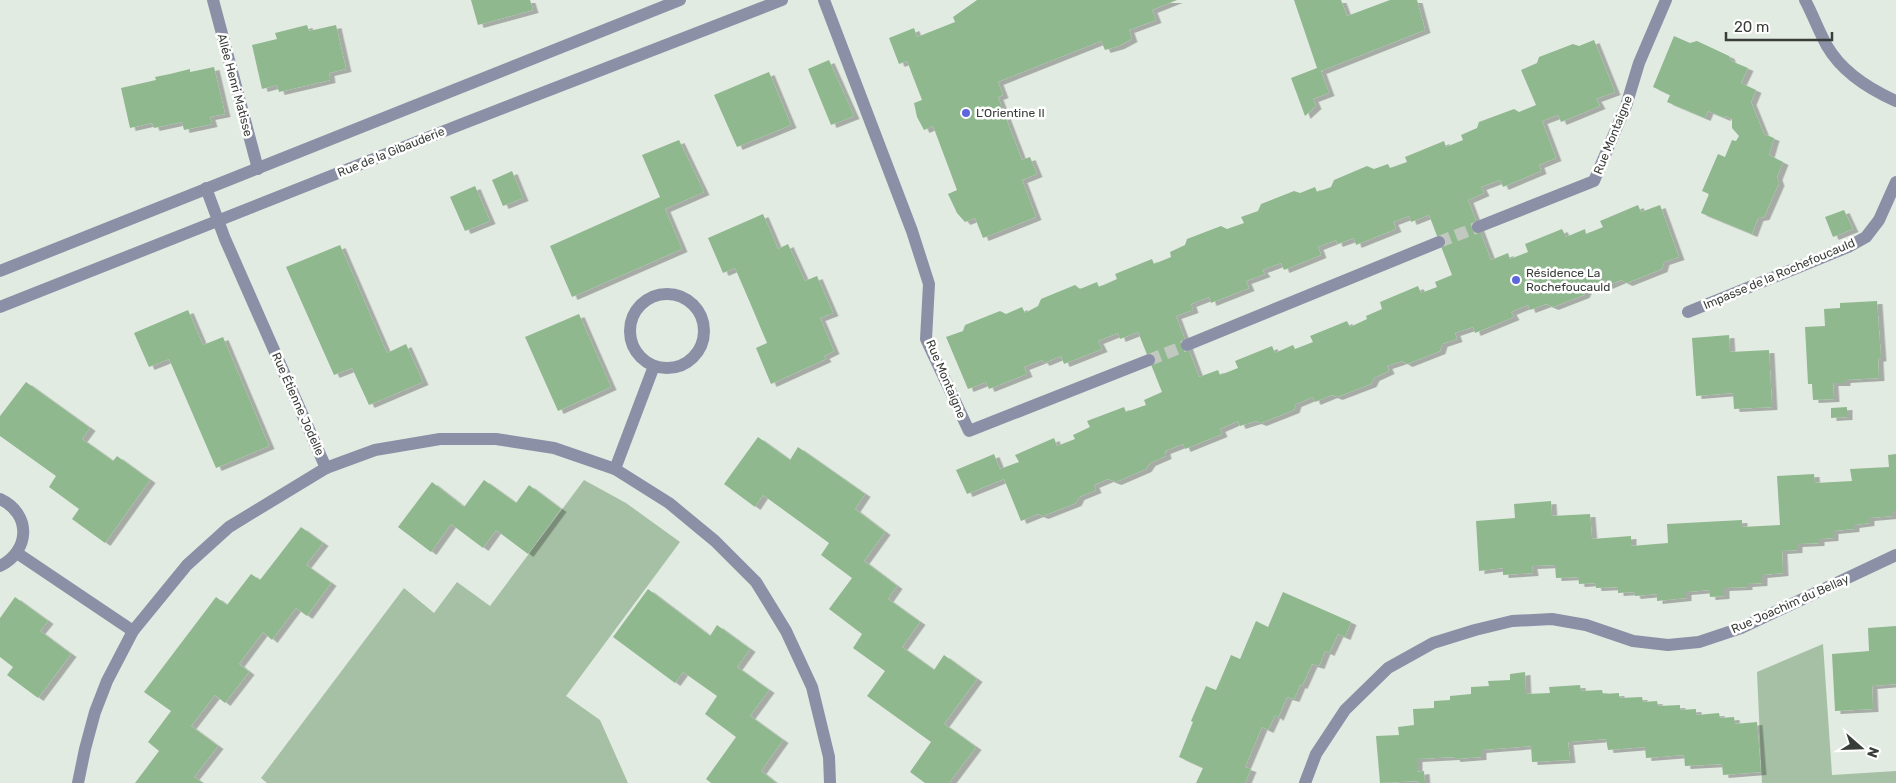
<svg xmlns="http://www.w3.org/2000/svg" width="1896" height="783" font-family="Rubik,sans-serif">
  <style>
    .green { fill: #a5c0a4 }
    .building { fill: #90b88f; fill-rule: evenodd; filter: url(#shadow) }
    .lines { fill: none; stroke-linecap: round; stroke-linejoin: round }
    .minor-tunnel { stroke: #c0c8bf; stroke-width: 12; stroke-dasharray: 12 6; stroke-linecap: butt }
    .minor { stroke: #8b90a6; stroke-width: 12 }
    .poi-dot { fill: #5e66de; stroke: #fff; stroke-width: 2 }
    .labels { text-anchor: middle; dominant-baseline: central; stroke-width: 5; stroke-linejoin: round; paint-order: stroke }
    .street-label { font-size: 12px; fill: #393d39; stroke: #fff }
    .poi-label { font-size: 12px; fill: #393d39; stroke: #fff; text-anchor: start }
  </style>
  <defs>
    <filter id="shadow"><feDropShadow dx="5.5" dy="3" stdDeviation="0" flood-color="#0004"/></filter>
  </defs>
  <rect width="100%" height="100%" fill="#e2ebe1"/>
  <g class="green">
    <polygon points="584,480 626,503 680,542 566,696 600,720 628,783 267,783 261,778 404,588 434,613 457,582 490,606"/>
    <polygon points="1823,644 1832,775 1896,771 1896,783 1762,783 1757,672"/>
  </g>
  <g class="building">
    <polygon points="471,0 530,0 533,10 478,25"/>
    <polygon points="977,0 1177,0 1152,10 1156,20 1129,30 1132,39 1119,46 1105,50 1101,41 998,82 1003,95 998,97 1022,160 1030,157 1037,174 1022,180 1036,217 983,238 975,218 965,222 957,213 948,194 957,190 933,126 924,130 917,117 914,103 922,100 907,61 899,64 889,38 914,28 917,37 955,22 953,17"/>
    <polygon points="1294,0 1341,0 1347,16 1390,0 1417,0 1425,30 1321,71 1329,93 1313,99 1316,106 1305,116 1291,78 1317,68"/>
    <polygon points="307,25 309,31 336,25 346,69 329,73 330,80 305,86 279,92 277,85 262,89 252,45 277,39 275,33"/>
    <polygon points="1674,36 1690,43 1697,41 1729,56 1731,61 1748,68 1741,83 1756,90 1751,102 1764,134 1774,138 1769,155 1783,162 1777,177 1779,183 1764,217 1758,218 1752,234 1701,213 1709,194 1702,191 1718,154 1725,157 1732,140 1736,141 1739,136 1732,128 1732,119 1726,116 1725,118 1708,111 1705,118 1667,102 1670,95 1653,87"/>
    <path d="M 1594,40 L 1615,92 L 1596,99 L 1600,106 L 1561,122 L 1558,115 L 1542,121 L 1556,158 L 1539,165 L 1541,171 L 1503,187 L 1500,180 L 1481,187 L 1484,193 L 1468,200 L 1491,260 L 1508,253 L 1510,259 L 1528,252 L 1525,244 L 1562,229 L 1566,237 L 1585,229 L 1586,234 L 1603,227 L 1600,221 L 1638,205 L 1641,212 L 1660,205 L 1679,257 L 1664,262 L 1662,269 L 1627,283 L 1621,280 L 1607,286 L 1605,280 L 1588,287 L 1584,295 L 1553,307 L 1546,304 L 1530,310 L 1528,305 L 1511,312 L 1514,317 L 1475,333 L 1473,327 L 1455,333 L 1457,339 L 1442,344 L 1440,351 L 1407,364 L 1402,361 L 1387,366 L 1389,371 L 1374,378 L 1371,384 L 1337,397 L 1332,395 L 1315,402 L 1313,397 L 1296,404 L 1294,410 L 1261,423 L 1256,421 L 1240,426 L 1238,421 L 1220,429 L 1222,434 L 1185,449 L 1183,444 L 1165,451 L 1166,456 L 1150,463 L 1146,469 L 1116,482 L 1108,479 L 1094,485 L 1096,490 L 1079,497 L 1076,503 L 1043,516 L 1038,514 L 1021,521 L 1004,479 L 967,494 L 956,470 L 994,454 L 1000,469 L 1019,462 L 1015,455 L 1054,438 L 1057,446 L 1075,439 L 1073,435 L 1090,427 L 1087,421 L 1124,407 L 1126,412 L 1146,405 L 1144,400 L 1162,392 L 1138,332 L 1120,339 L 1118,333 L 1098,341 L 1102,349 L 1064,364 L 1061,356 L 1044,363 L 1042,360 L 1024,367 L 1027,374 L 989,389 L 986,382 L 968,389 L 946,337 L 963,331 L 965,325 L 1000,311 L 1006,314 L 1022,307 L 1025,313 L 1038,306 L 1041,299 L 1075,285 L 1080,289 L 1097,282 L 1099,287 L 1117,279 L 1115,274 L 1152,259 L 1154,264 L 1171,257 L 1170,252 L 1185,245 L 1187,239 L 1221,226 L 1227,229 L 1244,223 L 1241,217 L 1258,211 L 1261,204 L 1294,191 L 1300,193 L 1315,187 L 1317,192 L 1331,187 L 1334,180 L 1367,166 L 1374,169 L 1388,164 L 1390,168 L 1407,162 L 1405,157 L 1444,141 L 1446,147 L 1463,140 L 1461,135 L 1477,128 L 1479,122 L 1514,109 L 1519,112 L 1536,105 L 1521,70 L 1537,63 L 1539,57 L 1573,44 L 1579,46 ZM 1429,215 L 1452,275 L 1435,282 L 1437,287 L 1421,293 L 1418,286 L 1380,302 L 1382,309 L 1366,316 L 1367,319 L 1350,327 L 1347,321 L 1310,336 L 1313,342 L 1295,349 L 1293,345 L 1275,353 L 1272,346 L 1235,361 L 1238,368 L 1220,375 L 1218,370 L 1199,377 L 1176,316 L 1193,310 L 1191,304 L 1209,297 L 1211,303 L 1249,288 L 1246,281 L 1265,274 L 1262,270 L 1281,263 L 1284,270 L 1321,255 L 1318,247 L 1336,240 L 1337,244 L 1354,238 L 1356,245 L 1396,229 L 1393,222 L 1409,216 L 1411,222 Z"/>
    <polygon points="829,60 854,116 831,125 808,69"/>
    <polygon points="214,67 225,114 210,117 212,124 184,130 182,122 154,128 152,123 130,128 121,88 156,80 155,77 170,74 190,69 190,72"/>
    <polygon points="769,72 791,125 737,147 714,95"/>
    <polygon points="679,140 704,192 665,209 682,249 572,297 550,246 660,197 642,155"/>
    <polygon points="512,171 523,198 503,206 492,180"/>
    <polygon points="475,186 490,221 465,231 450,197"/>
    <polygon points="1844,210 1853,229 1833,237 1825,217"/>
    <polygon points="763,214 778,249 788,244 805,281 817,276 833,313 820,318 834,351 824,356 826,359 771,384 756,348 767,343 751,305 735,268 723,273 708,238"/>
    <polygon points="340,245 387,353 406,344 423,382 369,405 352,368 334,375 286,267"/>
    <polygon points="1877,301 1881,358 1878,359 1879,378 1845,380 1845,383 1833,383 1834,399 1813,400 1812,384 1808,384 1805,327 1825,326 1824,309 1840,308 1840,303"/>
    <polygon points="188,310 203,345 223,337 269,446 216,468 169,359 149,367 134,333"/>
    <polygon points="579,314 611,387 558,411 525,337"/>
    <polygon points="1729,335 1730,352 1769,350 1772,407 1734,409 1733,393 1696,396 1692,338"/>
    <polygon points="26,382 90,428 82,439 113,461 117,456 150,480 105,543 72,519 79,509 49,487 56,476 0,436 0,416"/>
    <polygon points="1847,407 1847,417 1831,418 1831,408"/>
    <polygon points="758,437 790,460 798,447 865,494 855,509 885,532 864,561 897,586 888,599 920,622 902,647 934,670 944,655 977,679 944,724 976,747 949,783 925,783 910,772 931,742 867,696 885,671 853,648 862,634 829,609 852,578 821,555 829,543 763,495 755,507 724,484"/>
    <polygon points="1896,454 1896,511 1892,511 1892,516 1869,518 1869,523 1854,525 1854,529 1833,531 1833,538 1819,539 1819,543 1797,544 1797,550 1782,551 1783,573 1762,575 1762,583 1747,584 1747,587 1724,588 1724,596 1710,597 1709,590 1686,592 1686,598 1657,601 1657,594 1635,596 1634,592 1618,593 1618,587 1596,588 1595,583 1579,584 1578,577 1556,578 1555,565 1532,566 1533,573 1503,575 1503,568 1479,571 1476,521 1515,518 1514,504 1551,501 1552,516 1590,514 1592,539 1631,536 1631,546 1668,543 1667,524 1742,520 1742,527 1780,525 1777,476 1814,474 1815,483 1852,481 1850,469 1889,467 1888,455"/>
    <polygon points="484,480 516,503 529,485 561,509 528,554 496,530 483,548 451,524 431,552 398,527 432,482 464,507"/>
    <polygon points="301,527 323,543 306,565 331,583 307,616 296,608 272,640 263,632 239,664 249,672 225,703 215,695 191,726 218,746 194,777 203,783 135,783 159,751 148,742 171,711 144,692 216,597 227,605 251,574 260,580"/>
    <polygon points="648,589 710,636 717,625 750,649 737,667 769,690 750,716 783,740 761,771 776,783 711,783 706,779 736,737 705,714 717,696 683,672 675,683 613,637"/>
    <polygon points="1283,592 1351,622 1345,637 1338,634 1329,653 1325,651 1319,666 1312,664 1302,686 1300,685 1294,699 1287,697 1278,718 1275,715 1268,730 1262,727 1245,767 1251,769 1245,783 1196,783 1203,768 1179,757 1193,722 1191,721 1206,686 1216,690 1231,655 1240,659 1256,621 1268,627"/>
    <polygon points="15,597 48,621 40,631 71,654 38,698 7,675 13,667 0,657 0,618"/>
    <polygon points="1896,626 1896,684 1872,686 1873,709 1835,711 1832,654 1869,651 1868,628"/>
    <polygon points="1525,672 1526,694 1550,693 1549,687 1580,685 1581,691 1602,690 1603,694 1619,693 1619,698 1642,697 1643,702 1657,701 1658,706 1680,705 1680,710 1696,709 1696,715 1719,713 1720,718 1734,717 1735,724 1757,722 1761,772 1723,775 1722,764 1685,766 1684,755 1646,758 1645,747 1608,750 1606,739 1568,742 1570,760 1532,762 1531,746 1481,750 1481,757 1455,759 1454,757 1417,759 1417,772 1424,771 1425,783 1419,783 1418,781 1380,783 1376,736 1399,735 1398,727 1414,725 1413,709 1434,708 1434,701 1450,700 1450,696 1471,694 1471,687 1489,686 1488,681 1510,680 1510,674"/>
  </g>
  <g class="lines">
    <g class="minor-tunnel">
      <polyline points="1439,242 1478,227"/>
      <polyline points="1149,360 1187,345"/>
    </g>
    <g class="minor">
      <polyline points="213,0 258,169"/>
      <polyline points="824,0 912,231 929,284 926,339 969,431 1149,360"/>
      <path d="M 1805,0 C 1813,15 1819,32 1827,46 C 1842,72 1869,89 1896,101"/>
      <polyline points="1478,227 1594,181 1626,106 1639,63 1666,0"/>
      <polyline points="0,271 680,0"/>
      <circle cx="667" cy="331" r="37"/>
      <polyline points="0,307 462,124 782,0"/>
      <polyline points="1688,312 1848,247 1866,237 1879,220 1896,182"/>
      <polyline points="1187,345 1439,242"/>
      <polyline points="654,366 615,469 669,503 715,541 756,582 786,631 812,687 829,757 830,783"/>
      <polyline points="326,468 375,450 440,439 496,439 554,448 615,469"/>
      <path d="M 0,499 C 32,514 30,551 0,566"/>
      <polyline points="17,553 133,631"/>
      <polyline points="78,783 85,749 95,712 107,681 133,631 187,565 229,527 326,468 225,239 206,188"/>
      <polyline points="1305,783 1316,754 1345,710 1388,668 1433,643 1475,630 1512,621 1552,619 1586,625 1633,641 1668,645 1699,642 1741,628 1896,555"/>
    </g>
  </g>
  <g class="poi-dot">
    <circle cx="966" cy="113" r="5"/>
    <circle cx="1516" cy="280" r="5"/>
  </g>
  <g class="labels">
    <g class="street-label">
      <text transform="translate(235 85) rotate(75)">Allée Henri Matisse</text>
      <text transform="translate(1613 135) rotate(-68)">Rue Montaigne</text>
      <text transform="translate(391 152) rotate(-22)">Rue de la Gibauderie</text>
      <text transform="translate(1779 274) rotate(-23)">Impasse de la Rochefoucauld</text>
      <text transform="translate(946 379) rotate(67)">Rue Montaigne</text>
      <text transform="translate(298 404) rotate(66)">Rue Étienne Jodelle</text>
      <text transform="translate(1790 604) rotate(-24)">Rue Joachim du Bellay</text>
    </g>
    <g class="poi-label">
      <text x="976" y="113">L'Orientine II</text>
      <text x="1526" y="273">Résidence La<tspan x="1526" dy="14">Rochefoucauld</tspan></text>
    </g>
  </g>
  <g transform="translate(1861 748) rotate(110)" stroke="#ffffff" stroke-width="4" paint-order="stroke">
  <path d="M0-4L9 19L0 12L-9 19Z" fill="#393d39"/>
  <text y="-8" font-size="14" font-weight="bold" text-anchor="middle" fill="#393d39">N</text>
  </g>
  <path d="M1726 32v8h106v-8" fill="none" stroke="#393d39" stroke-width="2.5"/>
  <text x="1734" y="32" font-size="15" fill="#393d39" stroke="#ffffff" stroke-width="4" paint-order="stroke">20 m</text>
</svg>
